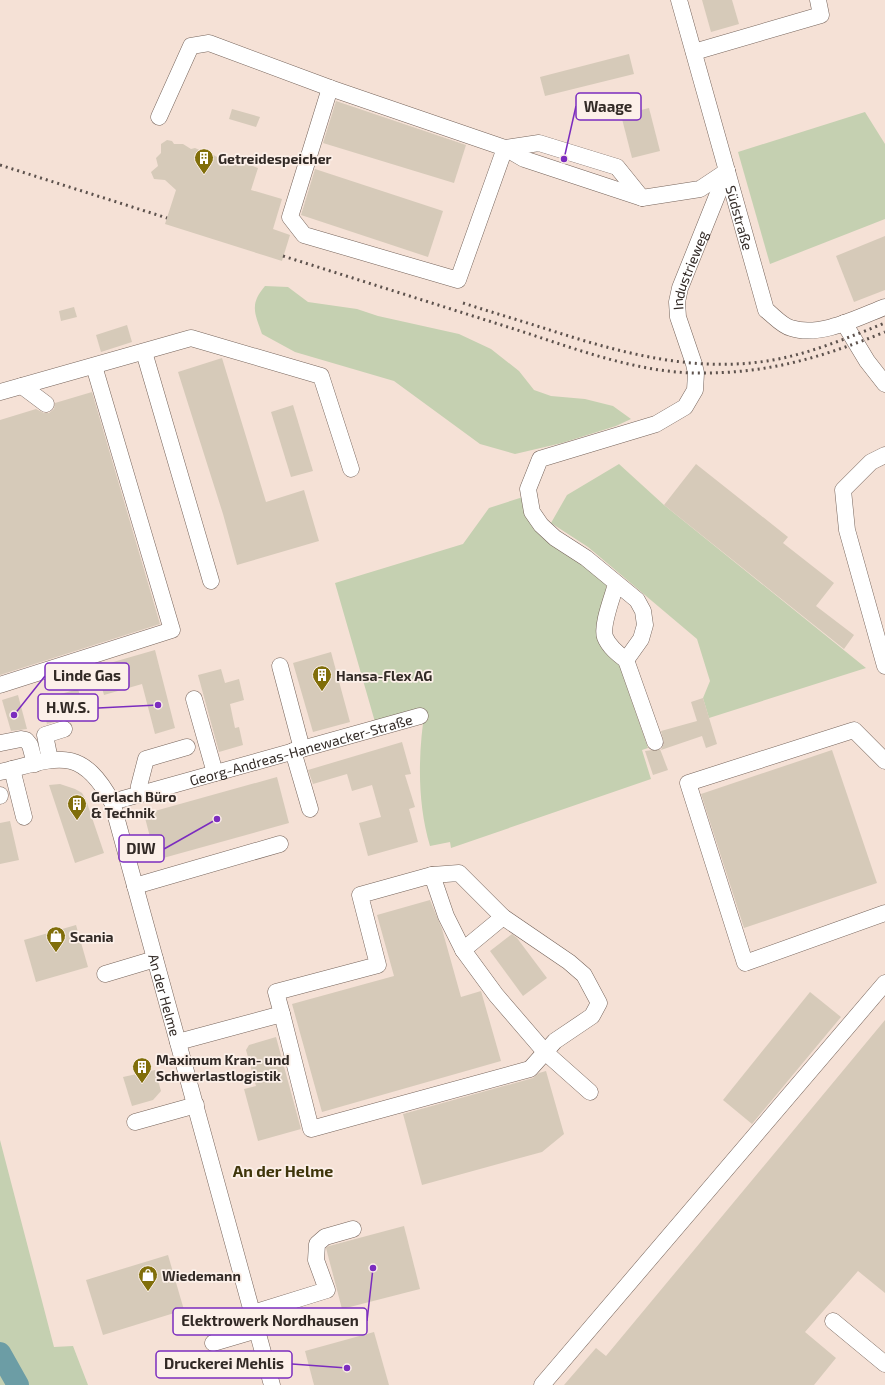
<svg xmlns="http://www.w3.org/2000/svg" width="885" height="1385" font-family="'Exo 2',sans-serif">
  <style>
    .green { fill: #c5d0b1 }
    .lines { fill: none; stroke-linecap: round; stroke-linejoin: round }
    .river { stroke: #6c9da5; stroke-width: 22 }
    .building { fill: #d6cab9 }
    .minor-casing { stroke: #76645b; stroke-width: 17 }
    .minor { stroke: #fff; stroke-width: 16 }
    .rail { stroke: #5d524d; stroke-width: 3; stroke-dasharray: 2 4; stroke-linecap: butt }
    .labels { text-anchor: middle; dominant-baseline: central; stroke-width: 3.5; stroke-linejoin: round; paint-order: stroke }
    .poi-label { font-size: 14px; font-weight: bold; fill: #322a26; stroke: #fcf0e9; text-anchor: start }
    .street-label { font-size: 14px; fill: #322a26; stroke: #fcf0e9 }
    .quarter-label { font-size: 16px; font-weight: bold; fill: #3e350a; stroke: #fcf0e9 }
    .leader { fill: none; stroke: #7b2cbf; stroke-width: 1.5 }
    .callout-dot { fill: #7b2cbf; stroke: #fcf0e9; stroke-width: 1.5 }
    .callout { fill: #fcf0e9; stroke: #7b2cbf; stroke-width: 1.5 }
    .callout-label { font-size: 15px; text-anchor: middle; font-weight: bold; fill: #322a26 }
  </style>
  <rect width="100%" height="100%" fill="#f5e1d6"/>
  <g class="green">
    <polygon points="865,112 885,144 885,219 770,264 738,152"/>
    <path d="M 265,286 L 288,287 L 308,302 L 357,309 L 378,316 L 459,334 L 491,349 L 519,371 L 534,390 L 551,396 L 585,399 L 613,406 L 631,419 L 616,426 L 562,443 L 515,454 L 480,444 L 394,381 L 295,352 L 262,334 C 255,313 249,305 265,286 Z"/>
    <polygon points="619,464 664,505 866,668 709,718 703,698 710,681 697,639 588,547 551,523 567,495"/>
    <path d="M 523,497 L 565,550 L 606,584 L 609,600 L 603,614 L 622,664 L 623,676 L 648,748 L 642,750 L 651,779 L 451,848 L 450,842 L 430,846 C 417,802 418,754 425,709 L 375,722 L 335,583 L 463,544 L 489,508 Z"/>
    <polygon points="0,1140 54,1347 73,1346 88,1385 0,1385"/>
  </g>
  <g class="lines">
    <polyline class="river" points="0,1353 18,1385"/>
  </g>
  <g class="building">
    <polygon points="702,0 732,0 739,24 711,32"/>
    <polygon points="629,54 634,74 545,96 540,77"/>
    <polygon points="336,101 466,145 454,183 323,143"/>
    <polygon points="649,108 660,151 632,158 621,115"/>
    <polygon points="232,109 260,117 256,127 229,119"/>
    <polygon points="167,140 172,141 174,144 183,144 191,149 195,148 204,152 210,153 217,157 226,158 230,162 239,161 258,168 251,190 282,199 273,229 290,235 282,261 165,224 176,190 165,180 154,179 151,172 158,166 156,158 161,153 161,144"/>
    <polygon points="315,169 443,211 428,257 301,215"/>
    <polygon points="885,236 885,290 854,302 836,256"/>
    <polygon points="74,307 77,317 61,321 59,311"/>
    <polygon points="127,325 132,342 101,352 96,335"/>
    <polygon points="222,358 266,502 304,490 319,541 237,565 223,514 178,372"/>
    <polygon points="92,392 160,624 0,675 0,420 36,409 44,413 49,413 54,409 55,403"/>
    <polygon points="293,405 313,471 291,477 271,412"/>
    <polygon points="696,464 788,537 783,543 834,583 816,606 854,635 844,649 664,505"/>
    <polygon points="155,650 175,728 155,734 142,684 104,695 96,667"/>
    <polygon points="331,652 350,722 313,732 293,663"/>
    <polygon points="221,669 225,683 239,679 244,700 230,704 235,728 239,727 243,745 219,752 198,675"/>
    <polygon points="78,689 86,716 69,721 62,720 47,724 40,700"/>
    <polygon points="18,695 27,729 11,731 2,700"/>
    <polygon points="703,698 717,744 706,748 702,736 661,750 664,743 661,731 697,721 691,702"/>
    <polygon points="402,742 411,774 405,775 415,807 409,809 418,842 368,856 359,823 381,817 372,785 352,791 347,774 313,784 308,770"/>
    <polygon points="660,749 668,770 653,775 645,751"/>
    <polygon points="832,750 877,883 744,928 701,794"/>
    <polygon points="277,777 289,823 156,860 144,814"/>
    <polygon points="60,784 75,789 82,793 86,800 104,853 75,863 49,785"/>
    <polygon points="10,821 19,860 0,864 0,823"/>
    <polygon points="430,900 442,929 461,997 481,991 501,1061 322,1112 292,1004 394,976 377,915"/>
    <polygon points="76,925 88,967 36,982 24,940"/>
    <polygon points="512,934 517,938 547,978 523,996 490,951"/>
    <polygon points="810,992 841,1017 752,1124 723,1100"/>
    <polygon points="885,1020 885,1293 858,1271 805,1332 836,1358 814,1385 564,1385 596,1348 606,1356"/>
    <polygon points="276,1037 301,1129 258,1141 244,1089 256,1086 246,1050 249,1045"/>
    <polygon points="155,1070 161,1091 153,1100 132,1106 123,1077"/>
    <polygon points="546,1071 564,1134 542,1152 422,1185 403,1114 533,1078 539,1073"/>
    <polygon points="404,1226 420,1289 342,1309 326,1248 329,1246"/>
    <polygon points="168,1255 184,1310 103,1335 86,1280"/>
    <polygon points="374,1332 389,1385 314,1385 305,1351"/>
  </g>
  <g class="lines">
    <defs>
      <g id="minor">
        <path id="s1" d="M 679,0 L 766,310 C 773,315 782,326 791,328 C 819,338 859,317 885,307"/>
        <polyline points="694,52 821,15 818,0"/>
        <polyline points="330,88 290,217 304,235 458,280 505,148 539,143 617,167 642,198"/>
        <polyline points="159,117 191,46 209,43 330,88 505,148 524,159 642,198 700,189 727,171"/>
        <polyline points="844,323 867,361 885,384"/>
        <polyline points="144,352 211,581"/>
        <polyline points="22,386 46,404"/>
        <polyline points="0,392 191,338 321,376 351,469"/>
        <polyline points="885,455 871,462 843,490 847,530 885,666"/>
        <path id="s2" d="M 616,584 C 613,596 601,625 605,637 C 609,647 618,654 626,660 L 641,639 L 645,625 L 643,611 L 637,600 L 586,558 L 555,538 L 541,525 L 532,512 L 528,489 L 540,459 L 656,424 L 685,407 L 695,390 L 696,373 L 694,364 L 678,317 L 677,302 L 680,288 L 727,171"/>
        <polyline points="626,660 655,742"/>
        <polyline points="280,666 302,749"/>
        <polyline points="0,685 172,630 94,366"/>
        <polyline points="194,699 215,773"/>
        <polyline points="1,743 21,739 26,740 30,745 35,764"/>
        <polyline points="293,751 310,809"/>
        <polyline points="50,760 45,735 64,729"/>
        <polyline points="885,761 854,730 688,783 745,963 885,913"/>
        <polyline points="12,769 24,817"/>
        <path id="s3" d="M 0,772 C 55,759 80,743 112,802 L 272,1385"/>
        <polyline points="0,795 0,796"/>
        <polyline points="139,795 139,786 146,759 187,747"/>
        <path id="s4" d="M 112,802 L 420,716"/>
        <polyline points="135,886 280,844"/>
        <polyline points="463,950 503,917"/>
        <polyline points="105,974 155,959"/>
        <polyline points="282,1014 311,1129 530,1069 555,1041 592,1016 599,1003 584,975 569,962 503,917 459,873 432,875"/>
        <polyline points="178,1042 282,1014 276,992 378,965 360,895 432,875 446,916 463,950 496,995 545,1052 590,1092"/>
        <polyline points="135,1122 196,1105"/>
        <polyline points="253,1313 327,1290 316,1260 317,1244 325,1237 353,1229"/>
        <polyline points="833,1321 885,1364"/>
        <polyline points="213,1343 257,1330"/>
        <polyline points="542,1385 885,983"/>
      </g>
    </defs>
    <use href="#minor" class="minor-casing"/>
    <use href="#minor" class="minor"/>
    <g class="rail">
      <polyline points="0,165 167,218"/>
      <path d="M 283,256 C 359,280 435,304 511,328 C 571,347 633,372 696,373 C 767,374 820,358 885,332"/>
      <path d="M 463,303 C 494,313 525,322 556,332 C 625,354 694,372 767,361 C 807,355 847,338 885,323"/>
    </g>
  </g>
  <defs>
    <symbol id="building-pin" viewBox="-11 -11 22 30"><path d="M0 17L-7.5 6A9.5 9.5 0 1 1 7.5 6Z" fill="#806e0a" stroke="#fcf0e9"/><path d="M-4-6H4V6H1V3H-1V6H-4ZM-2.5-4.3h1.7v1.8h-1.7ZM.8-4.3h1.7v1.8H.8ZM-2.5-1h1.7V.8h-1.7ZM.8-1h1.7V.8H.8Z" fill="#fff"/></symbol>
    <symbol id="shop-pin" viewBox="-11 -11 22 30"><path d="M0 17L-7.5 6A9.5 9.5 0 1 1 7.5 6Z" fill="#806e0a" stroke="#fcf0e9"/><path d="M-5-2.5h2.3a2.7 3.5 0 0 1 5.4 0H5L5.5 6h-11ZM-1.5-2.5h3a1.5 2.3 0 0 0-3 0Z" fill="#fff"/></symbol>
  </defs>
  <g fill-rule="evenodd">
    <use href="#building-pin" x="193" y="147" width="22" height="30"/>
    <use href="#building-pin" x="311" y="664" width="22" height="30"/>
    <use href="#building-pin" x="66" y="793" width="22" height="30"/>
    <use href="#shop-pin" x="45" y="925" width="22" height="30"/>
    <use href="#building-pin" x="131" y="1056" width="22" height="30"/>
    <use href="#shop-pin" x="137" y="1264" width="22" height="30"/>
  </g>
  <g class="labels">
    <g class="poi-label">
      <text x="218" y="158">Getreidespeicher</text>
      <text x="336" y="675">Hansa-Flex AG</text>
      <text x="91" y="796">Gerlach Büro<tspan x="91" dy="16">&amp; Technik</tspan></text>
      <text x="70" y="936">Scania</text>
      <text x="156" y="1059">Maximum Kran- und<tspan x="156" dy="16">Schwerlastlogistik</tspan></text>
      <text x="162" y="1275">Wiedemann</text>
    </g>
    <g class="street-label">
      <text stroke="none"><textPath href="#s1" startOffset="226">Südstraße</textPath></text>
      <text stroke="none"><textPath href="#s2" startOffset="646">Industrieweg</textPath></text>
      <text stroke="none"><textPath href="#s4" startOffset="196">Georg-Andreas-Hanewacker-Straße</textPath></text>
      <text stroke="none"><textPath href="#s3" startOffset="332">An der Helme</textPath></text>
    </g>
    <g class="quarter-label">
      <text x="283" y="1170">An der Helme</text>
    </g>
  </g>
  <path class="leader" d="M564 159L576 106M14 715L45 676M158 705L98 708M217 819L164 849M373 1268L367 1321M347 1368L292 1364"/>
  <g class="callout-dot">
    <circle cx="564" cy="159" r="4"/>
    <circle cx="14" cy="715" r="4"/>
    <circle cx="158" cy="705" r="4"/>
    <circle cx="217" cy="819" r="4"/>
    <circle cx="373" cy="1268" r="4"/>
    <circle cx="347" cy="1368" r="4"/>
  </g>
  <g class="callout">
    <rect x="576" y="93" width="65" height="27" rx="4"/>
    <rect x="45" y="663" width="84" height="27" rx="4"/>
    <rect x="38" y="694" width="60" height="27" rx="4"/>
    <rect x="119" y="835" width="45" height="27" rx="4"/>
    <rect x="173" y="1308" width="194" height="27" rx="4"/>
    <rect x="156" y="1351" width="136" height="27" rx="4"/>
  </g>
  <g class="callout-label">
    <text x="608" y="112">Waage</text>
    <text x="87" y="681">Linde Gas</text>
    <text x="68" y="713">H.W.S.</text>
    <text x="141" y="854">DIW</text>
    <text x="270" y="1326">Elektrowerk Nordhausen</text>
    <text x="224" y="1369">Druckerei Mehlis</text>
  </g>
</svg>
